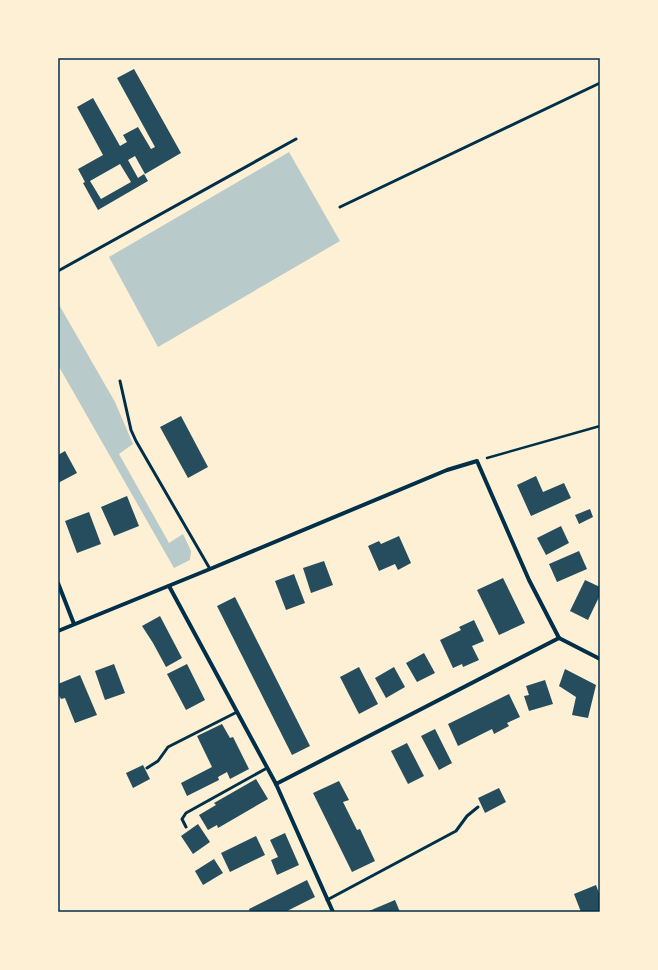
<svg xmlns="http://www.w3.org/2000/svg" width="658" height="970" font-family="Lora,serif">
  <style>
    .green { fill: #b9caca }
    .building { fill: #264d5e; fill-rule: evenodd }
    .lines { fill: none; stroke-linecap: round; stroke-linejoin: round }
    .path { stroke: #003049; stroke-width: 2.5 }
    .service { stroke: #003049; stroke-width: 3 }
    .minor { stroke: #003049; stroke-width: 4 }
    .neatline { fill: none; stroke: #003049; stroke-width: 1.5 }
  </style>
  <rect width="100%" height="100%" fill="#fdf0d5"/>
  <g class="green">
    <polygon points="289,152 340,241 158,347 109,257"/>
    <polygon points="58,303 115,402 133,444 119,454 169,543 183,534 191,551 190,560 174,568 58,365"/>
  </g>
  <g class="building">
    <path d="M 134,69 L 181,153 L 145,174 L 135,156 L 128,160 L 138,178 L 144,174 L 148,181 L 98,210 L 83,183 L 85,182 L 78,169 L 103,155 L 77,107 L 93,98 L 120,146 L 127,142 L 123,135 L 138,127 L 151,149 L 155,147 L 117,78 ZM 120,164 L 131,182 L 101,199 L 90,181 Z"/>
    <polygon points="181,416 208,467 188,478 160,427"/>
    <polygon points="65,451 77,473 58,483 58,455"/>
    <polygon points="536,476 543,492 564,483 571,498 531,516 517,485"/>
    <polygon points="127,496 139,526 114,536 101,507"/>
    <polygon points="590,509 593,517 579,524 575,515"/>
    <polygon points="89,512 101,544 77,553 65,521"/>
    <polygon points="561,526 569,543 546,555 537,538"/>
    <polygon points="399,536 411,563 398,570 395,564 379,571 368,546 379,541 381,544"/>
    <polygon points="579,551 587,569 557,582 549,564"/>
    <polygon points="324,561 333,585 311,593 303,568"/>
    <polygon points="294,574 305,603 286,610 275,581"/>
    <polygon points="503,578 525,623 499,635 477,590"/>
    <polygon points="585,580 600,587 600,595 588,620 570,611"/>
    <polygon points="235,597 310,746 292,755 217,606"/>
    <polygon points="160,616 182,658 166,667 153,643 142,626"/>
    <polygon points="474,620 484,641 472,646 479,660 463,667 462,664 453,668 440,640 461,630 459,627"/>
    <polygon points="424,653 435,673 417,682 406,663"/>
    <polygon points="114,664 125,693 105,700 95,671"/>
    <polygon points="187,664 205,700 186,710 167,674"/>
    <polygon points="359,667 378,704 359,714 340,677"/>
    <polygon points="394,667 405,687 386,698 375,678"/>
    <polygon points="565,669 596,685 588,718 572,715 576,697 559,686"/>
    <polygon points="80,675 97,715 75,723 65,698 61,699 58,693 58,684"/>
    <polygon points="545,680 553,704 529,711 524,696 529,695 526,686"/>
    <polygon points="509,694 520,717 507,723 509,726 494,734 492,729 458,746 448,724"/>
    <polygon points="222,724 230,738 233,737 249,769 230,779 227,772 218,777 219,780 187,796 181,783 212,767 197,736"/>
    <polygon points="435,729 452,763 439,770 421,736"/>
    <polygon points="407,743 424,776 408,784 391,751"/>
    <polygon points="143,765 150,779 133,788 126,773"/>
    <polygon points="256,779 268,799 218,828 217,825 208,830 199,815 216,805 214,803"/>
    <polygon points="339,781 349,800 343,802 357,830 360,829 375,861 352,872 313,793"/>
    <polygon points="499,788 506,802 485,813 478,798"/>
    <polygon points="198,824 210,842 193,854 181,836"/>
    <polygon points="285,833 299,865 277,875 271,860 278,857 270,840"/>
    <polygon points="256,836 265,855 230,872 221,853"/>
    <polygon points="214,859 223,873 203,885 195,871"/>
    <polygon points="307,880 315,897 285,912 250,912 249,909"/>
    <polygon points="596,885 600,896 600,912 581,912 574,894"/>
    <polygon points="395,900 400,912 369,912 369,911"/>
  </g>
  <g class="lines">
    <polyline class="path" points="487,458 600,426"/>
    <g class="service">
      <polyline points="340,207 600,83"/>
      <polyline points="58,271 296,139"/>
      <polyline points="120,381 131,430 136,441 210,569"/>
      <polyline points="147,768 158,761 168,747 237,712"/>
      <polyline points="186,827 182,819 186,813 267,768"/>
      <polyline points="327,900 456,831 467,816 478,807"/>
    </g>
    <g class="minor">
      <polyline points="58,583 74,624"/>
      <polyline points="169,586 276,784 333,912"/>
      <polyline points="58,631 210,569 447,470 477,461 529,580 559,638 600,659"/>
      <polyline points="276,784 559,638"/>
    </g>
  </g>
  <rect width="658" height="970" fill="none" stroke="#fdf0d5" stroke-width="118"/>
  <rect x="59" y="59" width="540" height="852" class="neatline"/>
</svg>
